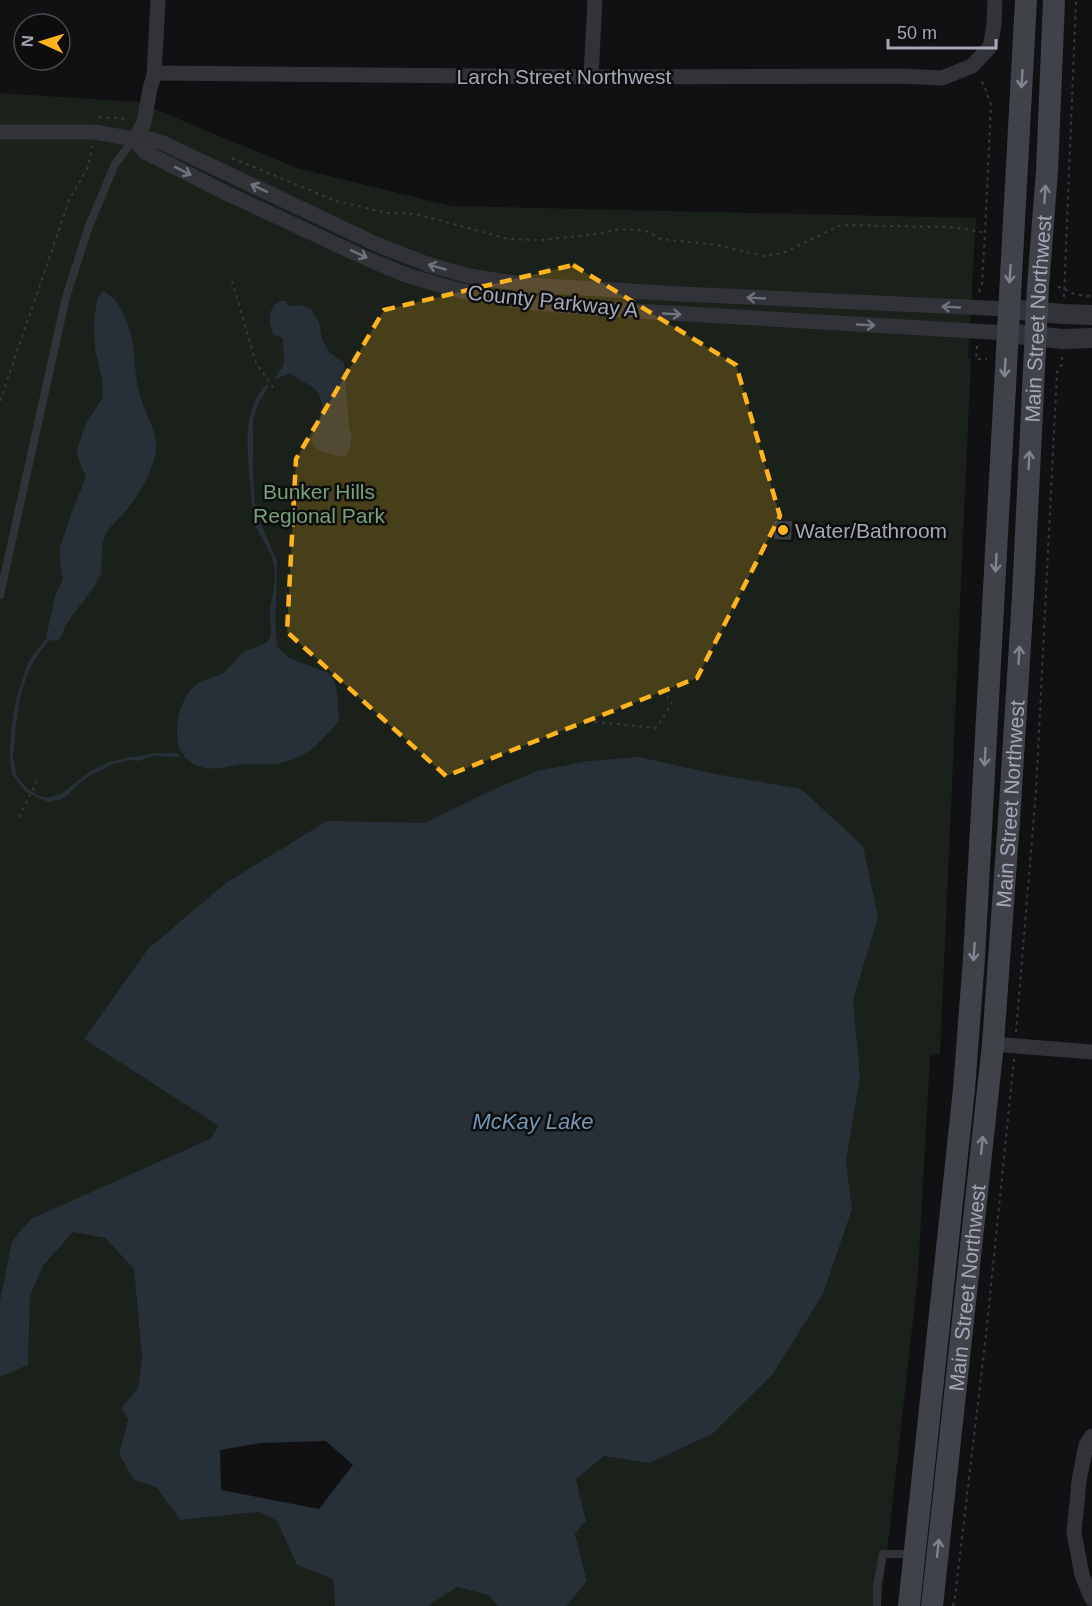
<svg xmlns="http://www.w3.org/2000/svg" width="1092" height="1606" font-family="Helvetica,sans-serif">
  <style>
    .green { fill: #19211a }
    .water { fill: #273038; fill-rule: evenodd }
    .building { fill: #3b3c41; filter: url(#shadow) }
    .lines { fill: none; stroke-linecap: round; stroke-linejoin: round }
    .path { stroke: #383a40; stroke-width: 2; stroke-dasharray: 3 4.5; stroke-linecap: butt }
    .service { stroke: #323339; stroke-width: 8 }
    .minor { stroke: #323339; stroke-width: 15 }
    .tertiary { stroke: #323339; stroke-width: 20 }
    .secondary { stroke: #404249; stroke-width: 22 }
    .oneway { stroke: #80848f }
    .oneway2 { stroke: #70737d }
    .marked { fill: #ffb41e; fill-opacity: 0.2; stroke: #ffb41e; stroke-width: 4.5; stroke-dasharray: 12 8; stroke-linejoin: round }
    .poi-dot { fill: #ffb41e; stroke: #0d0d0e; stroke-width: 2 }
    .labels { text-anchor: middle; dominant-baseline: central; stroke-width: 5; stroke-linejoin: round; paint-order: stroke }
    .street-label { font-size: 21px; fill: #a2a8b5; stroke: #0d0d0e }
    .park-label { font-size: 21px; fill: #77a279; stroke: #0d0d0e }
    .poi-label { font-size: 21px; fill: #a2a8b5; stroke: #0d0d0e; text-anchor: start }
    .water-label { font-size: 22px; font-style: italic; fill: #7596b4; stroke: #0d0d0e }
  </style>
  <defs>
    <filter id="shadow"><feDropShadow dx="3.5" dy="3.5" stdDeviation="3" flood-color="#0009"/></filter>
  </defs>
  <rect width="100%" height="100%" fill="#111113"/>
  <g class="green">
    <polygon points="0,93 137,102 297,168 451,206 976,218 968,358 971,359 940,1054 930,1056 918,1275 881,1606 567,1606 587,1581 575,1534 586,1521 576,1479 604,1456 649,1463 852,1209 846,1161 860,1077 859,1067 12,1241 0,1300"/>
    <polygon points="73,1232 105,1238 134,1269 142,1359 138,1388 121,1408 128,1420 119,1454 156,1487 180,1520 259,1512 277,1521 297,1565 333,1579 335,1606 0,1606 0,1377 28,1365 30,1296 43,1266"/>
    <polygon points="457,1587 488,1595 498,1606 428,1606"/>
  </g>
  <g class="water">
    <path d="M 104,291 C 109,294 113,298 117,303 C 139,334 131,366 141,399 C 147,418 160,435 155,456 C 150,474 140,494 128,508 C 120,518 110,525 105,536 C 100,548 103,560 101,572 C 99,584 76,609 68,622 C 64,628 63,635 57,641 L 49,640 L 35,659 L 29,670 L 21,693 L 17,716 L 13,757 L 17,777 L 27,788 L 37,795 L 47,798 L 61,794 L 89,772 L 109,762 L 131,757 L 142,756 L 154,753 L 177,753 L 181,757 L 152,756 L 138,761 L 130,760 L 111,765 L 91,775 L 78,784 L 68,795 L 61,799 L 48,802 L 26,792 L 12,775 L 10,756 L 11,729 L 17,696 L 25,672 L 29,661 L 45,639 L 48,640 L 46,637 L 56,593 L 63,579 L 60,562 L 60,547 L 73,509 L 86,477 L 79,461 L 77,449 L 86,424 L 103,397 L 102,379 L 95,349 L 94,323 L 97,299 Z"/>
    <path d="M 280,301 L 286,301 L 289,306 L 300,305 L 310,308 L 319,322 L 322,340 L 326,346 L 330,353 L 344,362 L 349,427 C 353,438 352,446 346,456 C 338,457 331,453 322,452 L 314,446 L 310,439 C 319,424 330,397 311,386 C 304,382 296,378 290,373 L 274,380 L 284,364 L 283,339 L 281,337 L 274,335 C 268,323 267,308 280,301 Z"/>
    <path d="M 267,384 L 269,387 L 259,402 L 253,420 L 253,478 L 256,513 L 277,561 L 276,605 L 275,616 L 277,647 L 289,658 L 328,673 C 341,685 336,705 340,720 C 320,742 307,760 275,764 C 264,765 254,763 243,764 C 225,766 208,774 191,762 C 179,754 177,744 177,731 C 177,714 185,689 202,681 C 209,678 217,677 223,673 C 233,666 236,656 246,651 C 255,646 268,647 271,634 C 272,627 269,619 270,612 C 270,606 272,600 273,594 C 275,584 276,568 272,558 C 267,544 257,532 252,517 C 253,476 234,417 267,384 Z"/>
    <path d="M 639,757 L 715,774 L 801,789 L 863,846 L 878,917 L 853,1000 L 860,1077 L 846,1161 L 852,1209 L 823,1294 L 772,1375 L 712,1434 L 649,1463 L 604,1456 L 576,1479 L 586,1521 L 575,1534 L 587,1581 L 567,1606 L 498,1606 L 488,1595 L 457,1587 L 428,1606 L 335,1606 L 333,1579 L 297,1565 L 277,1521 L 259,1512 L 180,1520 L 156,1487 L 134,1480 L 119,1454 L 128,1420 L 121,1408 L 138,1388 L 142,1359 L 134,1269 L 105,1238 L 73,1232 L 43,1266 L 30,1296 L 28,1365 L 0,1377 L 0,1300 L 12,1241 L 31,1219 L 210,1139 L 219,1126 L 84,1039 L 148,949 L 226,883 L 327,821 L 425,823 L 488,792 L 537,771 L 589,761 ZM 326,1441 L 353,1465 L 319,1509 L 221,1490 L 220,1450 L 260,1443 Z"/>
  </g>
  <polygon class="building" points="775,521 792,521 791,540 774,539"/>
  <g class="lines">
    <g class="path">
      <polyline points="99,117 129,119"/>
      <polyline points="232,158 336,201 388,213 416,214 508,239 541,240 598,234 620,229 646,231 661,239 717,245 763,256 783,253 841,225 945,227 966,229 985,233"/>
      <polyline points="232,281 256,363 274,389"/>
      <path d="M 1058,287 C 1064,288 1066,290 1072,293 C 1078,295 1085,296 1092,296"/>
      <polyline points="979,292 982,283 985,233 991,105 984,85 980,79"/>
      <polyline points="1064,297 1076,0"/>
      <polyline points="977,346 976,359 987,359"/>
      <polyline points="0,401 63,218 69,200 88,167 92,146"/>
      <polyline points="587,721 656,728 672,704 661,685"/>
      <polyline points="19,817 37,781"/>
      <polyline points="1016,1032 1036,791 1057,372 1062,364 1062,357"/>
      <polyline points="953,1606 955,1597 986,1335 1014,1059"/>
    </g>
    <g class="service">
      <polyline points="0,595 66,297 89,226 115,164 134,139"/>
      <polyline points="877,1606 877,1587 883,1554 912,1554"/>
    </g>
    <g class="minor">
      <polyline points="154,73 591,77 902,76 942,78 972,66 990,47 994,25 995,0"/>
      <polyline points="591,77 595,0"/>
      <polyline points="0,132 94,132 134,139 150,139 163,143 376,244 427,264 469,276 528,285 681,294 1009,309"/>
      <polyline points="134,139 145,152 161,160 226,193 372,261 409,276 461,291 525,302 602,309 1007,333"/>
      <polyline points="134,139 144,123 150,88 154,76 158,0"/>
      <polyline points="993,1044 1092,1052"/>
      <polyline points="1092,1436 1086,1445 1079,1481 1074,1533 1082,1575 1092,1599"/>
    </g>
    <g class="tertiary">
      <polyline points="1009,309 1063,314 1092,315"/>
      <polyline points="1007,333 1063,339 1092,338"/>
    </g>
    <g class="secondary">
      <polyline points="909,1606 964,1089 974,958 1026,0"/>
      <path id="s1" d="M 932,1606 L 993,1044 L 1010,805 L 1023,596 L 1038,286 L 1047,171 L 1054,0"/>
    </g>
  </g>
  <defs><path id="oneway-shaft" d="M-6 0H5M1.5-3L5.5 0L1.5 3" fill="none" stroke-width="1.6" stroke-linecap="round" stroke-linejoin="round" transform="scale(1.5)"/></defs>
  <g class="oneway">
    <use href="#oneway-shaft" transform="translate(1022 79) rotate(93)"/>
    <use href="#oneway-shaft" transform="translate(1045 194) rotate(-86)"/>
    <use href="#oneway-shaft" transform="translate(1010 274) rotate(94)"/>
    <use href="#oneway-shaft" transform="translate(1005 368) rotate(93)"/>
    <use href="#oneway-shaft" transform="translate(1029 460) rotate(-87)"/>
    <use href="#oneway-shaft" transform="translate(996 563) rotate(93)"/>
    <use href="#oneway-shaft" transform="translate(1019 655) rotate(-87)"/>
    <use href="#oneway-shaft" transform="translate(985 757) rotate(93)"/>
    <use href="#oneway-shaft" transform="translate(974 952) rotate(94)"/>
    <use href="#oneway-shaft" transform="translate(982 1145) rotate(-84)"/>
    <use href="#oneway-shaft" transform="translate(938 1548) rotate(-83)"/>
  </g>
  <g class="oneway2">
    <use href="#oneway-shaft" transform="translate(183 171) rotate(27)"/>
    <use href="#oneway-shaft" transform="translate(259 188) rotate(-155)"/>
    <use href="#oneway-shaft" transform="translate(359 254) rotate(25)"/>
    <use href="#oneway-shaft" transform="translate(437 267) rotate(-164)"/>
    <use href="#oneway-shaft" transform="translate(756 298) rotate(-177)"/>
    <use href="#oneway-shaft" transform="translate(951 307) rotate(-177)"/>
    <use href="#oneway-shaft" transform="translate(672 314) rotate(3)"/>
    <use href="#oneway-shaft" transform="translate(866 325) rotate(3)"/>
  </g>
  <path class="marked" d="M 573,265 L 736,365 L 780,516 L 697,678 L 446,776 L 287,632 L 296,459 L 384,310 Z"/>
  <circle class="poi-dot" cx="783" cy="530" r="6"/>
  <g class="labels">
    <g class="street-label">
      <text x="564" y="76">Larch Street Northwest</text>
      <text transform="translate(553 301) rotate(6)">County Parkway A</text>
      <text stroke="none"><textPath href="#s1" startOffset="1292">Main Street Northwest</textPath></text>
      <text stroke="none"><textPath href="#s1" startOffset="806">Main Street Northwest</textPath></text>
      <text stroke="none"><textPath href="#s1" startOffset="320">Main Street Northwest</textPath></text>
    </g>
    <g class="park-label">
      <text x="319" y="491">Bunker Hills<tspan x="319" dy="24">Regional Park</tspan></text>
    </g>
    <g class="poi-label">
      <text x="795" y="530">Water/Bathroom</text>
    </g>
    <g class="water-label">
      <text x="533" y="1121">McKay Lake</text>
    </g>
  </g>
  <g transform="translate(42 42) rotate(274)"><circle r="28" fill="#0d0d0e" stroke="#494b51" stroke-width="1.5"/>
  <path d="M0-4.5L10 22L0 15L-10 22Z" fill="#ffb41e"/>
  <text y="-9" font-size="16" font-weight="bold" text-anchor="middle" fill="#a2a8b5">N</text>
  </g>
  <path d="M888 39v9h108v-9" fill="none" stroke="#a2a8b5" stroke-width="3"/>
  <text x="897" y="39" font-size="18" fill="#a2a8b5" stroke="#0d0d0e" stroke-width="4.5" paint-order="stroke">50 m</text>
</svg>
